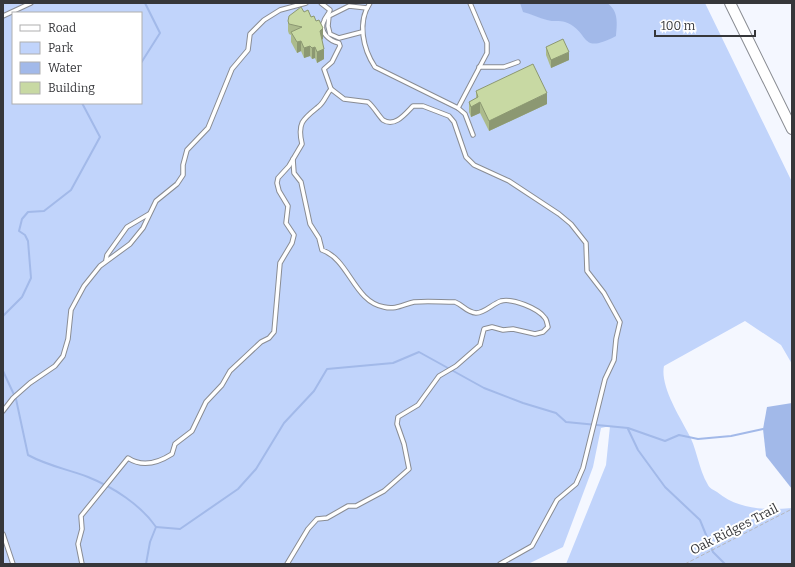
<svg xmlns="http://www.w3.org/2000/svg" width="795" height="567" font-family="Bitter,serif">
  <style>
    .green { fill: #c1d4fb; fill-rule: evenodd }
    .water { fill: #a2b9e9 }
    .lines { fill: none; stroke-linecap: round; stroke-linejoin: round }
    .stream { stroke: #a2b9e9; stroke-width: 2 }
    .lane-casing { stroke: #898c93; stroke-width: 5.5 }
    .secondary-casing { stroke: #898c93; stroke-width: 12 }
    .path { stroke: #b4b6bc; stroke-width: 1; stroke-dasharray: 4 2; stroke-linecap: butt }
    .lane { stroke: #fff; stroke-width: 3.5 }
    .secondary { stroke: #fff; stroke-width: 10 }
    .wall { fill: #acbb8c }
    .shaded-wall { fill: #8c9872 }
    .building { fill: #c8d9a3; stroke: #8c9872 }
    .labels { text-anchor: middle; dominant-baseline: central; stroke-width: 4; stroke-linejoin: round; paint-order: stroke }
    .street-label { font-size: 13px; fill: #36373a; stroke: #fff }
  </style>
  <rect width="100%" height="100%" fill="#f4f7ff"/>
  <path class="green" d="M 3,3 L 705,3 L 792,182 L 792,311 C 790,329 792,346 792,364 L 781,345 L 745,321 L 664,366 C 660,385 678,414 687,431 C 697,447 698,468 708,485 C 709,488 714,490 717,492 C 739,510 765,510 792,508 L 792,564 L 566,564 L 606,465 L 610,426 L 601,428 L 593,467 L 563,547 L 528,564 L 3,564 ZM 13,13 L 141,13 L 141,103 L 13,103 Z"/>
  <g class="water">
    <path d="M 520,3 L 607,3 C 619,11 617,24 616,36 C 578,56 591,31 565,22 C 560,20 553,22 547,20 C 539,18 531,14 523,12 Z"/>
    <polygon points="792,403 792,489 766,456 763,429 767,407"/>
  </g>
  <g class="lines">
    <g class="stream">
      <polyline points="141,63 160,33 145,3"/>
      <polyline points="3,316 22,297 31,278 28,241 25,235 19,231 22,219 28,212 44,211 71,190 100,137 82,103"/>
      <path d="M 3,371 L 16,399 L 28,455 C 48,466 67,469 88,477 C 113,487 141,505 156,527"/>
      <polyline points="628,429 638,450 665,487 700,520 713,552 725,564"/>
      <polyline points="156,527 180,529 238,489 256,469 284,423 314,391 327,369 393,363 419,352 484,388 523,403 556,413 566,422 628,428 665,441 679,435 698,439 731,436 763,429"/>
      <polyline points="146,564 150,542 156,527"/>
    </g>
    <defs>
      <g id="lane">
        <path d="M 321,3 L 330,10 C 329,14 325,17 324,21 C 318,32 330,41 339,43 L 340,46 L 332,62 L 324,69 L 331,89"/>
        <path d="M 370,3 C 357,22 363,49 375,67 L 458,108 L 465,114 L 473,135"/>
        <polyline points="3,16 31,3"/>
        <polyline points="362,32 339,38 330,34 328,26 329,16 349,6 367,8"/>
        <polyline points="479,67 504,67 518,62"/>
        <polyline points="458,108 487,53 487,43 470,3"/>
        <polyline points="106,260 107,255 127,227 149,214"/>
        <polyline points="3,411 13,398 30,383 55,366 63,356 68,339 71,310 84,286 100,266 130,244 143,228 156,201 177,184 183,175 183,165 187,150 208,128 232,69 248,50 250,34 264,20 280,10 306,3"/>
        <polyline points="3,534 13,564"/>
        <path d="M 82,564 L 78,544 L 82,529 L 81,516 L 128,458 C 143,468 158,463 172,454 L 175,444 L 192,431 L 206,402 L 222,385 L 230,371 L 261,342 L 269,338 L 274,332 L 280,263 L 292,243 L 294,235 L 286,223 L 288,206 L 279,191 L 277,183 L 278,178 L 289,166 L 302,144 C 297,123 303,119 318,107 C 324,103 326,95 331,89 L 344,99 L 368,102 C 374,107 378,115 383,120 C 395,128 406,113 413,106 L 423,106 L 449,116 L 454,122 L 466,157 L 474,165 L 509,181 L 559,214 L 571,224 L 586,243 L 587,271 L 604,293 L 620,322 L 616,339 L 614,360 L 605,379 L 583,468 L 576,484 L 557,500 L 532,546 L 500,564"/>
        <path d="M 287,564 L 308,529 L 317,519 L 327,518 L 348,506 L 356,506 L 384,491 L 409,469 L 404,444 L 397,424 L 398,417 L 418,405 L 439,376 L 456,366 L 480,345 L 484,329 L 492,327 L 503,330 L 513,329 L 535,334 L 543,332 L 548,327 C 547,324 547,320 545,318 C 538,308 512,298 501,301 C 492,304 485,313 476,313 C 466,312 463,305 455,302 C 441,302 427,301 414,302 C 404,304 396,310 384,307 C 354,302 349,259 322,250 L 319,238 L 310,224 L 301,182 L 294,173 L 293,159"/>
      </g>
      <polyline id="secondary" points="730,3 792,129"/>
    </defs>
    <use href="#lane" class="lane-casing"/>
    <use href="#secondary" class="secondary-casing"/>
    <polyline class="path" points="685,564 792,509"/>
    <use href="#lane" class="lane"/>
    <use href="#secondary" class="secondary"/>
  </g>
  <g class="wall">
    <polygon points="304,12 323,39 322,39 324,59 317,63 315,58 312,59 310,56 304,58 301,51 297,53 291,42 291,35 289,34 288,31 288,21"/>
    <polygon points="546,47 569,60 551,68 546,55"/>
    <polygon points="476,91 547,104 489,131 480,113 471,117 469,112 469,102 476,99"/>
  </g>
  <g class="shaded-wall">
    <polygon points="323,28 323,39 320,41 320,31"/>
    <polygon points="301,41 301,51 297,53 297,42"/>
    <polygon points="310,46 310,56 304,58 304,48"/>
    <polygon points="315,47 315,58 312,59 312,48"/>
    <polygon points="324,49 324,59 317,63 317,52"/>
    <polygon points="569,52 569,60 551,68 551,60"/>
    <polygon points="547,93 547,104 489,131 489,121"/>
    <polygon points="480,102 480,113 471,117 471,107"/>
  </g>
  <g class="building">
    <polygon points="301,7 304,12 308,10 311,17 314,16 316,21 319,20 323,28 320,31 324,49 317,52 315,47 312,48 310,46 304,48 301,41 297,42 291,32 302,27 289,24 288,21 289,16"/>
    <polygon points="563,39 569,52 551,60 546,47"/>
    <polygon points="533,64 547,93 489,121 480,102 471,107 469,102 478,97 476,91"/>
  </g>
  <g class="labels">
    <g class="street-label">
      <text transform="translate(734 529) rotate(-27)">Oak Ridges Trail</text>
    </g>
  </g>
  <rect width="795" height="567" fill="none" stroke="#36373a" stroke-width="8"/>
  <rect x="12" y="12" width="130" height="92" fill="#ffffff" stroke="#afafb0"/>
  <rect x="20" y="25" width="20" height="6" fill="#ffffff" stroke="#afafb0"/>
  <text x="48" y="32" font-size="12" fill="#36373a">Road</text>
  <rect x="20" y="42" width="20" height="12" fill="#c1d4fb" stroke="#afafb0"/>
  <text x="48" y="52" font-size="12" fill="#36373a">Park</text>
  <rect x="20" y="62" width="20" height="12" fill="#a2b9e9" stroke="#afafb0"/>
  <text x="48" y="72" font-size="12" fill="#36373a">Water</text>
  <rect x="20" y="82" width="20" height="12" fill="#c8d9a3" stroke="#afafb0"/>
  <text x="48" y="92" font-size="12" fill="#36373a">Building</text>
  <path d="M655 30v6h100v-6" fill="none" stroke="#36373a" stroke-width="2"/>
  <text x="661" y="30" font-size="12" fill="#36373a" stroke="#ffffff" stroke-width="3" paint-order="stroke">100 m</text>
</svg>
